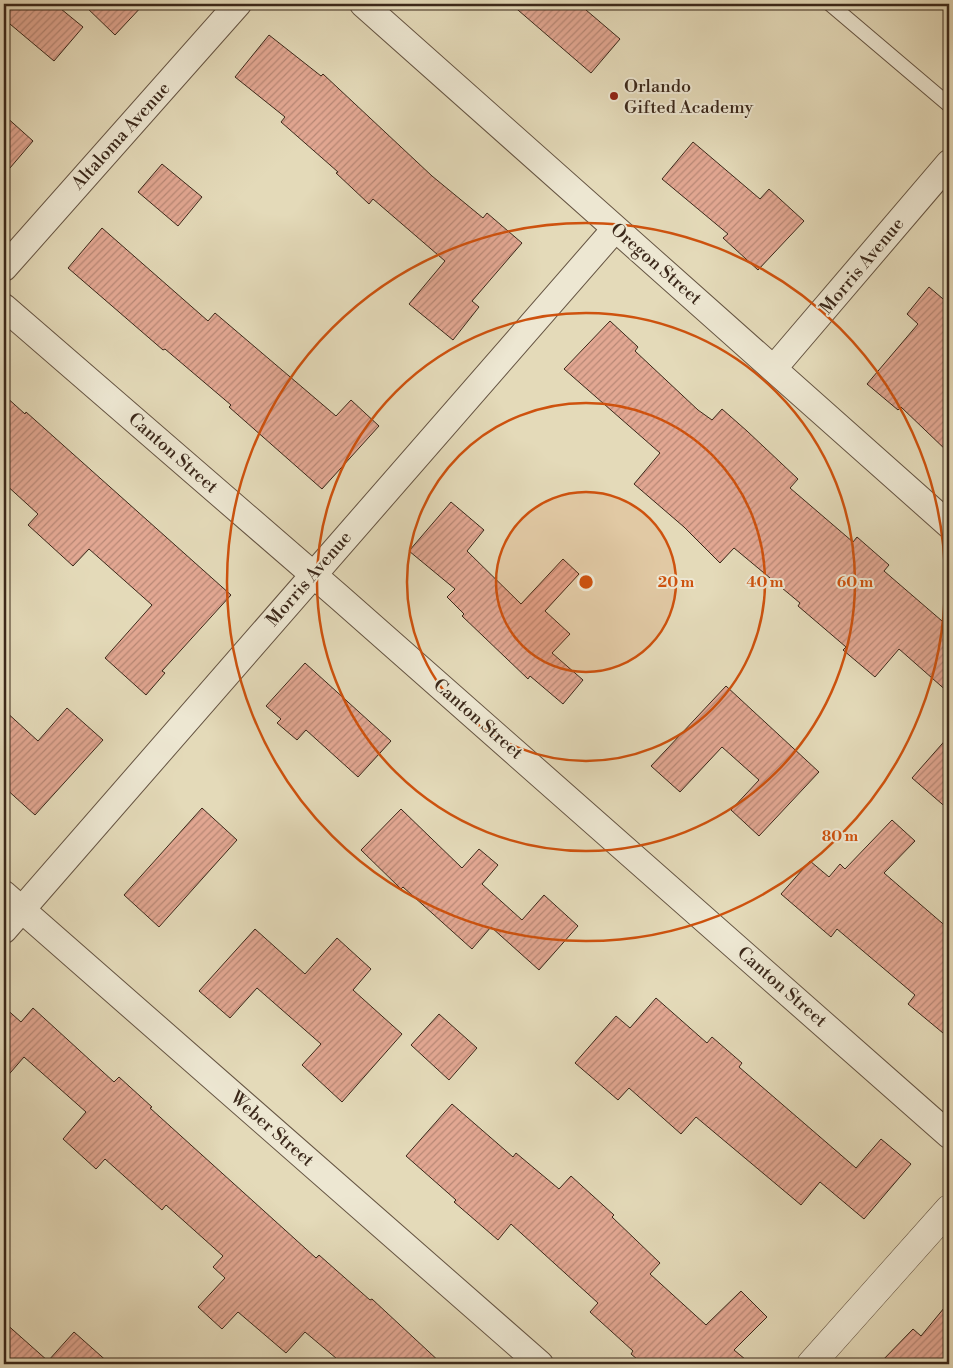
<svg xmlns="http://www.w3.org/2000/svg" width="953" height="1368" font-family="'Libre Bodoni',serif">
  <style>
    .building { fill: url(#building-hatch); stroke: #3b281a }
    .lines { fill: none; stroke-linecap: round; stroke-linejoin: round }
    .service-casing { stroke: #655442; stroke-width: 16 }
    .minor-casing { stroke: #655442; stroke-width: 28 }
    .tertiary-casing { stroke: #655442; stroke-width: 29 }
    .service { stroke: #ede7d2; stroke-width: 14 }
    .minor { stroke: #ede7d2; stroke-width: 26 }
    .tertiary { stroke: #ede7d2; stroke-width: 28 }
    .ring { fill: none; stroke: #ce520e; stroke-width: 2.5 }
    .poi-dot { fill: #8f2418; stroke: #ede7d2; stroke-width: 2 }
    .labels { text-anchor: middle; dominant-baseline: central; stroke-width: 4; stroke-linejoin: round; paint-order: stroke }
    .poi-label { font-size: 18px; fill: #3b281a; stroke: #ede7d2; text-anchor: start }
    .street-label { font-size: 18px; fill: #3b281a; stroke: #ede7d2 }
    .centre { fill: #ce520e; stroke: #ede7d2; stroke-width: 2.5 }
    .ring-label { font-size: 15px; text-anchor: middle; font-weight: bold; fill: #ce520e; stroke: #ede7d2; stroke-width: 4; stroke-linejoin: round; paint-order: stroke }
  </style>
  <defs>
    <pattern id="building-hatch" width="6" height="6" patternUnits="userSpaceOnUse" patternTransform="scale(1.25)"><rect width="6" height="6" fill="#e2a792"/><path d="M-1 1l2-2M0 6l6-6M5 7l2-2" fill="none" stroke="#b88876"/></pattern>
  </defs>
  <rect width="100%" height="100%" fill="#e4dab9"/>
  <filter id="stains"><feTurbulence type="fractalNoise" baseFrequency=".004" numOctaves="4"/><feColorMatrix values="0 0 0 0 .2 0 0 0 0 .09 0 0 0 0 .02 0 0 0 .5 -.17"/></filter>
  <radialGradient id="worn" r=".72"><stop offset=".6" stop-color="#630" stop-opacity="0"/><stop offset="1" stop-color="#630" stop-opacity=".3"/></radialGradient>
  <g class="building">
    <polygon points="4,4 55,4 83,27 54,61 4,19"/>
    <polygon points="83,4 144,4 115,35"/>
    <polygon points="511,4 579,4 620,39 591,73"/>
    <polygon points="269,35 321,76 323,74 432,176 483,218 487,213 522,243 472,301 479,307 453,340 409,304 445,261 373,199 369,204 336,173 338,172 281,122 285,117 235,77"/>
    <polygon points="4,115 33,141 4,175"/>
    <polygon points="693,142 760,199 769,189 804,221 758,270 723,238 728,234 662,179"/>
    <polygon points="162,164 202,197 178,226 138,192"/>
    <polygon points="102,228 208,321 215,313 336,416 351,400 379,426 322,489 229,407 231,405 165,349 163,350 68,268"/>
    <polygon points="929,287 949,304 949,453 901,407 898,410 867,384 918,324 907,314"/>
    <polygon points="610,321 638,347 635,351 698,410 712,420 722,409 747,431 798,479 790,488 853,542 857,537 889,565 884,571 949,627 949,693 899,649 875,677 843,650 846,647 798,606 800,603 734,548 720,563 684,527 634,484 660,453 564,369"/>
    <polygon points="4,395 25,414 26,412 231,595 162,671 165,673 146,695 105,658 152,605 89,549 73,566 28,525 38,514 4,483"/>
    <polygon points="451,502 484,530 467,551 521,604 563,559 579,574 545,611 570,634 552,653 583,680 563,704 530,676 528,679 462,616 464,614 447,597 455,589 409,551"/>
    <polygon points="305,663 391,741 358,777 306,730 297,740 277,723 281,719 266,706"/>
    <polygon points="726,686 819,772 759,836 731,810 759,780 722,747 680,792 651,766"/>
    <polygon points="67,708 103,740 35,815 4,787 4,710 38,741"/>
    <polygon points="949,736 949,810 912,778"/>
    <polygon points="202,808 237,840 159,927 124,895"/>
    <polygon points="401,809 462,868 479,849 498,865 482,884 522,920 544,895 578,926 539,970 491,927 472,949 403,887 401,889 361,850"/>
    <polygon points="892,820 915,841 884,873 949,929 949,1038 908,1004 915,995 837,929 831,937 781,894 810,861 829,877 840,864 845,869"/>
    <polygon points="255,929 305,974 337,938 371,969 353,990 402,1034 342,1102 302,1065 321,1044 257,988 230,1018 199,991"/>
    <polygon points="656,998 707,1043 712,1037 742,1063 739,1067 856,1168 881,1139 911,1164 864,1219 820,1182 801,1205 696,1117 681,1134 629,1088 618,1100 575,1063 616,1016 630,1028"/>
    <polygon points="4,1007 21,1022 33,1008 114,1082 119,1077 152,1107 150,1108 316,1258 319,1255 370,1300 372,1299 442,1364 343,1364 305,1332 286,1353 238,1312 222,1329 198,1307 225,1278 213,1267 223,1256 166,1205 162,1210 105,1159 96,1169 63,1139 86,1112 24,1057 4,1080"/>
    <polygon points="439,1014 477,1048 449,1080 411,1045"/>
    <polygon points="452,1104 513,1157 516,1153 559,1189 571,1176 614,1215 612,1217 660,1263 650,1274 706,1325 741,1291 767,1317 734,1350 751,1364 643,1364 631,1354 633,1351 590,1312 598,1303 511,1224 498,1240 454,1202 456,1200 406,1156"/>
    <polygon points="949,1302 949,1364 879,1364 913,1329 921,1336"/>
    <polygon points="4,1322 48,1361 74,1332 110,1364 4,1364"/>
  </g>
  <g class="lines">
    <defs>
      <polyline id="service" points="830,4 949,105"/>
      <g id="minor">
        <polyline points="363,4 949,525"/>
        <polyline points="4,268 238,4"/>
        <polyline points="4,307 339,597 949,1135"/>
        <polyline points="774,368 949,163"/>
        <polyline points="4,894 540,1364"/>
        <polyline points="4,930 615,229"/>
      </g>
      <polyline id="tertiary" points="811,1364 949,1209"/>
    </defs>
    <use href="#service" class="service-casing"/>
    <use href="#minor" class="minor-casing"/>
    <use href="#tertiary" class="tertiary-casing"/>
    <use href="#service" class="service"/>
    <use href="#minor" class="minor"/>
    <use href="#tertiary" class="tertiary"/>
  </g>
  <circle cx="586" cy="582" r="90" fill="#ce520e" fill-opacity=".12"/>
  <g class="ring">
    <circle cx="586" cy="582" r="90"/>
    <circle cx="586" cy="582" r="179"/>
    <circle cx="586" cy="582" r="269"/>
    <circle cx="586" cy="582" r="359"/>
  </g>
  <circle class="poi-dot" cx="614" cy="96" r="5"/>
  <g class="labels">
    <g class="poi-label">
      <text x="624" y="86">Orlando<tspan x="624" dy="21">Gifted Academy</tspan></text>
    </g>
    <g class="street-label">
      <text transform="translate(121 136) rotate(-48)">Altaloma Avenue</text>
      <text transform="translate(656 264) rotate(41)">Oregon Street</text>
      <text transform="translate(862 266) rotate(-50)">Morris Avenue</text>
      <text transform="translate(173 453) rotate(41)">Canton Street</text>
      <text transform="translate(309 579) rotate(-49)">Morris Avenue</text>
      <text transform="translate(478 719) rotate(41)">Canton Street</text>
      <text transform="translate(782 987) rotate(41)">Canton Street</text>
      <text transform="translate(272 1129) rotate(41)">Weber Street</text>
    </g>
  </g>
  <circle cx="586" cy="582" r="8" class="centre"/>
  <g class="ring-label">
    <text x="676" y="587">20 m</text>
    <text x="765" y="587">40 m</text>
    <text x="855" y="587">60 m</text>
    <text x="840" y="841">80 m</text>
  </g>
  <rect width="953" height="1368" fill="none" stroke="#e4dab9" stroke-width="20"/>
  <rect x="5" y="5" width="943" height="1358" fill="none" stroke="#3b281a" stroke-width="2.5"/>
  <rect x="10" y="10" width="933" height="1348" fill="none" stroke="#3b281a"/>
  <rect width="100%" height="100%" filter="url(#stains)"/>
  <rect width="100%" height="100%" fill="url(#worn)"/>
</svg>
